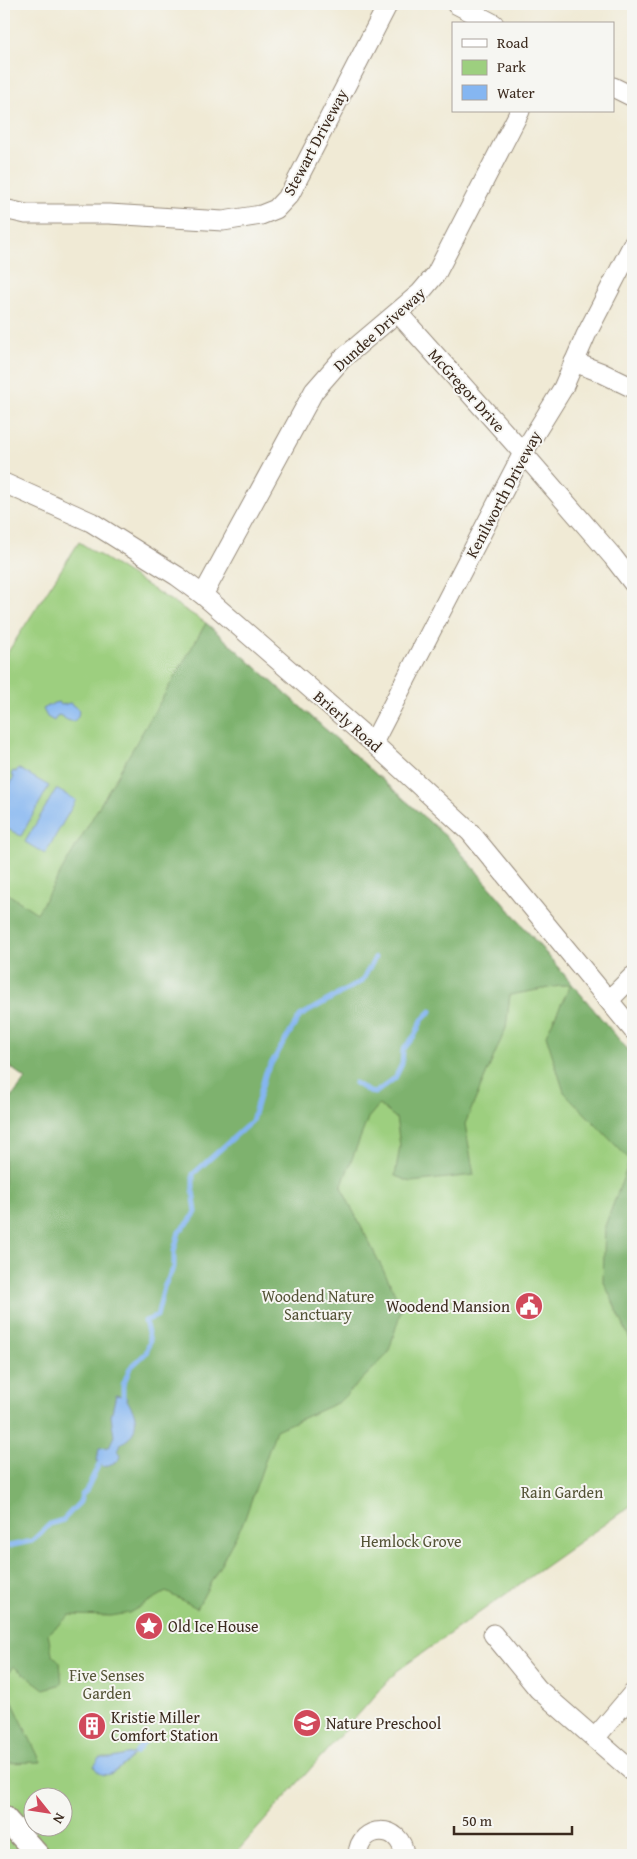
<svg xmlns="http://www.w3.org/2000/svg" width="637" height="1859" font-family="'Gentium Book Plus',serif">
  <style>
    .green { fill: #9dcf7f; stroke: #6c7c4e; fill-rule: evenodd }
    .forest { fill: #7eb26e; stroke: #5c6e46 }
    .water { fill: #85b6f1; stroke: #607088 }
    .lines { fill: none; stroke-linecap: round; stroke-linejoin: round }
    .stream { stroke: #85b6f1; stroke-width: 5 }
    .minor-casing { stroke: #968a7a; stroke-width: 21 }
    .tertiary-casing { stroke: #968a7a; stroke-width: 25 }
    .minor { stroke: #fff; stroke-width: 19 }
    .tertiary { stroke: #fff; stroke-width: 22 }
    .labels { text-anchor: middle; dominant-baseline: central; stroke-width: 4; stroke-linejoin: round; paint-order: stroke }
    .street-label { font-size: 16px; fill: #3b2a1e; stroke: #f6f6f2 }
    .park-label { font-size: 16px; fill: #545336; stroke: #f6f6f2 }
    .poi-label { font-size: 16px; fill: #3b2a1e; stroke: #f6f6f2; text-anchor: start }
  </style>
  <rect width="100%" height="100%" fill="#f6f6f2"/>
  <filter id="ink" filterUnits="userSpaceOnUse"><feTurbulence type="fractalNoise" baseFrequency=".02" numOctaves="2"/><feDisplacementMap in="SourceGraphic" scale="10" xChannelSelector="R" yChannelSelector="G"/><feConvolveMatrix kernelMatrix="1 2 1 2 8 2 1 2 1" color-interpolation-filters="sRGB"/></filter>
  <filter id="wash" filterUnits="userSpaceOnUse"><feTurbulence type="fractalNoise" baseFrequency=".0096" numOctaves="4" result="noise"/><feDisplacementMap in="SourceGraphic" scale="20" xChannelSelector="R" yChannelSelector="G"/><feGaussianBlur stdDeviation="1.12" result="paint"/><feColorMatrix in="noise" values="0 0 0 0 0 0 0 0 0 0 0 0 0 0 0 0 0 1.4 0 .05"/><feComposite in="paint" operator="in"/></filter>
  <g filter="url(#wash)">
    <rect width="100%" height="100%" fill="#f0ead5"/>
    <path class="green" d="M 79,542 L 206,623 L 451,841 L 633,1056 L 633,1504 L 397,1671 L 234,1855 L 4,1855 L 4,1107 L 26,1079 L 4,1062 L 4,658 ZM 32,1796 L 62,1796 L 62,1826 L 32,1826 Z"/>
    <g class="forest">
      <polygon points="206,623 451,841 633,1056 633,1346 603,1280 605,1226 630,1160 564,1092 546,1035 571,984 510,995 506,1028 465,1124 474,1175 411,1182 395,1176 400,1146 396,1118 379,1105 368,1118 341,1187 402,1307 388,1354 339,1402 276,1430 244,1521 197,1608 166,1592 129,1613 111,1616 70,1615 48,1634 52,1654 60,1662 62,1684 44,1689 13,1666 4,1680 4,1107 26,1079 4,1062 4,894 5,892 37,913"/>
      <polygon points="4,1684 41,1762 4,1763"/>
    </g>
    <g class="water">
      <path d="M 59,702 L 61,705 L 70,703 L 79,710 L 78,717 L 74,721 C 66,722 64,716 58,715 L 54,721 L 47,717 L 43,709 L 54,703 Z"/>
      <polygon points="18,768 49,786 21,836 4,827 4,794 14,777 11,775 13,771 16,772"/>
      <polygon points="56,789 76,800 45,854 25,842"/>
      <path d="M 116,1395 L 126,1397 C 128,1403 134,1411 135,1416 C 137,1428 132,1439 121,1443 L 118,1451 L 120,1456 L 118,1461 L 104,1467 L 97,1461 L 99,1448 L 109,1447 L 114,1436 L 111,1416 Z"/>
      <path d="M 136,1753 C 125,1763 105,1788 94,1766 L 100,1758 L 113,1758 Z"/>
    </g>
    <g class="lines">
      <g class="stream">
        <polyline points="355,1083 369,1092 375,1093 395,1078 402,1064 403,1050 415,1035 422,1020 431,1011"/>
        <polyline points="123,1403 123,1385 130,1368 146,1353 150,1341 145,1321 157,1316 164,1287 174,1267 174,1251 179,1232 189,1222 196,1212 193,1191 193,1174 252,1121 266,1072 300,1016 362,981 375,958"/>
        <polyline points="4,1547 32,1541 50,1524 63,1520 80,1502 82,1495 86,1491 99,1464 104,1459"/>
        <polyline points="136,1753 149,1736"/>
      </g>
    </g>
  </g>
  <g filter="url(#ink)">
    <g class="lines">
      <defs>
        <g id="minor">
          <polyline points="456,4 494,24"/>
          <polyline points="613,87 633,97"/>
          <polyline points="4,209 26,214 109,214 223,221 261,215 276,209 290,194 388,4"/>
          <polyline points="398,313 523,453 613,557 633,583"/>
          <polyline points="574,362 600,372 633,388"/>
          <polyline points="4,483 91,522 177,576 203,595 373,743 470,832 633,1030"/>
          <polyline points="203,595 314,391 342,359 420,293 436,274 520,111"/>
          <polyline points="373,743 523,453 563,388 586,335 633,244"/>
          <polyline points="609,1000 633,976"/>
          <polyline points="493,1634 538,1689 633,1772"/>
          <polyline points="595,1738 633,1693"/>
          <path d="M 358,1855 C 359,1824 402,1823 404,1855"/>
        </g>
        <polyline id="tertiary" points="4,1817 38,1855"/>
      </defs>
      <use href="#minor" class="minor-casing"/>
      <use href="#tertiary" class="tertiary-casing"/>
      <use href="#minor" class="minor"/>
      <use href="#tertiary" class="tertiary"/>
    </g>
  </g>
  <defs>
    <symbol id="civic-disc" viewBox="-11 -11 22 22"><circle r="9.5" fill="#d1495b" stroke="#f6f6f2"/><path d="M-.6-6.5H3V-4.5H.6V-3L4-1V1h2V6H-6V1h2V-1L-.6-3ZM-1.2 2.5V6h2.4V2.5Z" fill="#fff"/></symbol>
    <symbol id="sight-disc" viewBox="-11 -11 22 22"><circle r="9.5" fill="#d1495b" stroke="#f6f6f2"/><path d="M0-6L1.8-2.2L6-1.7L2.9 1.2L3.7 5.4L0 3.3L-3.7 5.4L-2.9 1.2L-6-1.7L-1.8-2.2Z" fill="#fff"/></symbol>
    <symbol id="school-disc" viewBox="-11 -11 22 22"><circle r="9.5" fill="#d1495b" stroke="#f6f6f2"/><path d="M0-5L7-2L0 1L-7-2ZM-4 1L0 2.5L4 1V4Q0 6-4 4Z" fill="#fff"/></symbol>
    <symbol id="building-disc" viewBox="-11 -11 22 22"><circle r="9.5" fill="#d1495b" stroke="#f6f6f2"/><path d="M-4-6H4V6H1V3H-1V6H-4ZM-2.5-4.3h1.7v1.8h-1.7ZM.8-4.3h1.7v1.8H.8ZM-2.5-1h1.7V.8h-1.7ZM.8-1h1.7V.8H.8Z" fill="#fff"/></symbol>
  </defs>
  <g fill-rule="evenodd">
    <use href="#civic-disc" x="513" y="1290" width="32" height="32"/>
    <use href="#sight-disc" x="133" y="1610" width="32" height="32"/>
    <use href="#school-disc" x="291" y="1707" width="32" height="32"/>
    <use href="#building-disc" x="76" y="1710" width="32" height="32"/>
  </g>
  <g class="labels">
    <g class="street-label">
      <text transform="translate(315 142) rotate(-62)">Stewart Driveway</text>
      <text transform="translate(379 329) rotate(-42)">Dundee Driveway</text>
      <text transform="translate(467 390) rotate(48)">McGregor Drive</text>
      <text transform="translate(503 494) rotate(-62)">Kenilworth Driveway</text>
      <text transform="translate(348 721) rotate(41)">Brierly Road</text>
    </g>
    <g class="park-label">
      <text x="318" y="1296">Woodend Nature<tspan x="318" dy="18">Sanctuary</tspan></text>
      <text x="562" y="1492">Rain Garden</text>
      <text x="411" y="1541">Hemlock Grove</text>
      <text x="107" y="1675">Five Senses<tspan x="107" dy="18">Garden</tspan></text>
    </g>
    <g class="poi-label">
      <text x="510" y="1306" text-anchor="end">Woodend Mansion</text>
      <text x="168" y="1626">Old Ice House</text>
      <text x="111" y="1717">Kristie Miller<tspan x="111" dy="18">Comfort Station</tspan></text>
      <text x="326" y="1723">Nature Preschool</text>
    </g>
  </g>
  <rect width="637" height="1859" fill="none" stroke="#f6f6f2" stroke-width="20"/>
  <rect x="452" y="22" width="162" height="90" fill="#f6f6f2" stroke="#aba49d"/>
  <rect x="462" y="39" width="25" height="8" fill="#ffffff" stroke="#aba49d"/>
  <text x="497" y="48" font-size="15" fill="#3b2a1e">Road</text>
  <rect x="462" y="60" width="25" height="15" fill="#9dcf7f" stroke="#aba49d"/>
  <text x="497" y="72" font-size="15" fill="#3b2a1e">Park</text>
  <rect x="462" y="85" width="25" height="15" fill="#85b6f1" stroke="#aba49d"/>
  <text x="497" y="98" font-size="15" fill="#3b2a1e">Water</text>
  <g transform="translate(48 1812) rotate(120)"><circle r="24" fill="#f6f6f2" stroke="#aba49d"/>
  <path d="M0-4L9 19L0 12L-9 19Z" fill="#d1495b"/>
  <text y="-8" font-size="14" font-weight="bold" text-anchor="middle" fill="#3b2a1e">N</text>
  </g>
  <path d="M454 1826v8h118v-8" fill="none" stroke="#3b2a1e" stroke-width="2.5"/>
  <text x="462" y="1826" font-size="15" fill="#3b2a1e" stroke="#f6f6f2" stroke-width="4" paint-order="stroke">50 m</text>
</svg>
